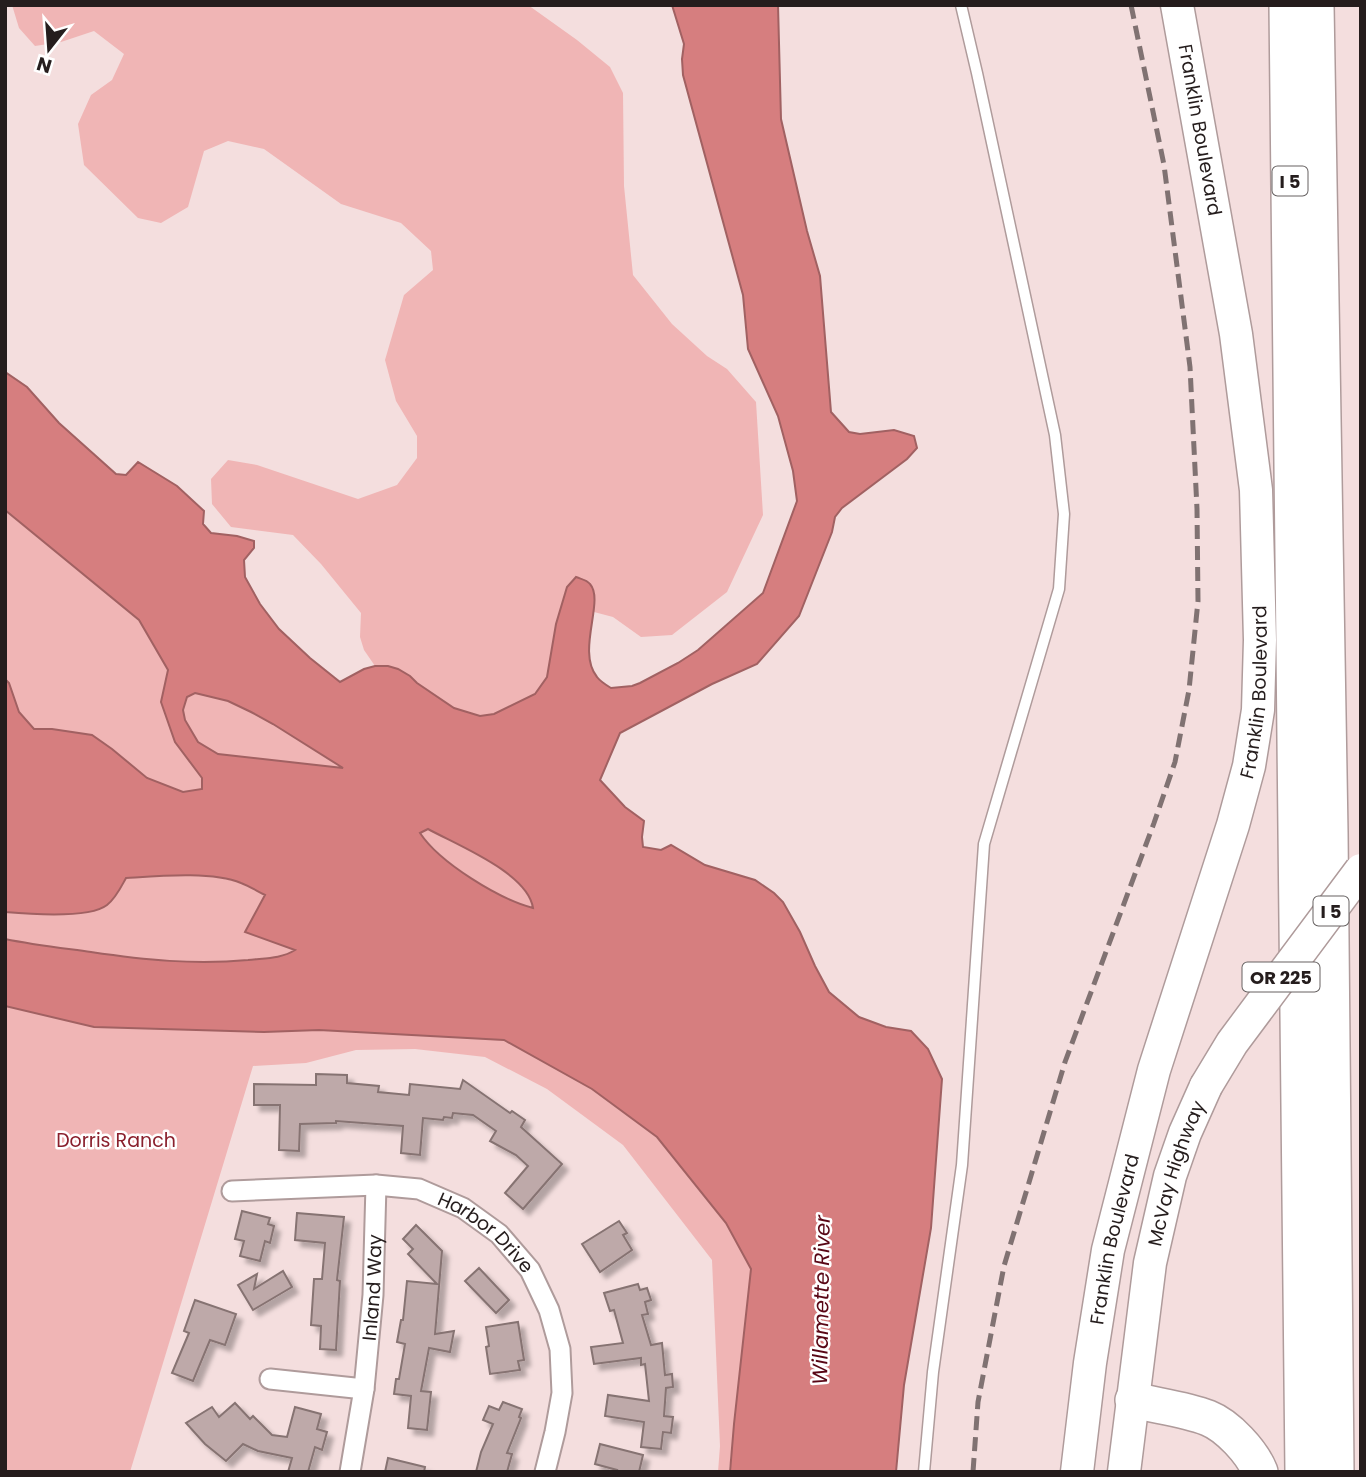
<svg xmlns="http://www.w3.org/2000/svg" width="1366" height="1477" font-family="Poppins,sans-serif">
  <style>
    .green { fill: #f0b5b5 }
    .water { fill: #d67e7f; stroke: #a16162; stroke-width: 2; fill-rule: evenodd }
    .building { fill: #bea9a9; stroke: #867372; stroke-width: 2; filter: url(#shadow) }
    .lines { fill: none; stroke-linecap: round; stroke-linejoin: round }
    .lane-casing { stroke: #af9b9b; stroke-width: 13 }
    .street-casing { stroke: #af9b9b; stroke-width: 23 }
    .primary-casing { stroke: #af9b9b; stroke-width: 35 }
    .highway-casing { stroke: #af9b9b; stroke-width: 38 }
    .lane { stroke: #fff; stroke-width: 10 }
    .street { stroke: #fff; stroke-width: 19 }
    .primary { stroke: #fff; stroke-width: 32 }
    .highway { stroke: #fff; stroke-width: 35 }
    .rail { stroke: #807272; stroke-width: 5; stroke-dasharray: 14 7; stroke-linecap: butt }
    .primary-bridge-casing { stroke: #af9b9b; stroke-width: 35; stroke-linecap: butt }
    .primary-bridge { stroke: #fff; stroke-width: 32 }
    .labels { text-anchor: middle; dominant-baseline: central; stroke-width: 5; stroke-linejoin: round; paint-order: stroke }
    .shield { fill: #fff; stroke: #666161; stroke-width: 2 }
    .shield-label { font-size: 18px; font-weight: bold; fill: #251d1d }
    .street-label { font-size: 19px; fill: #251d1d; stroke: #fff }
    .park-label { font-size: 19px; fill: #8a202d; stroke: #fff }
    .water-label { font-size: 21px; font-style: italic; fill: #580615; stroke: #fff }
  </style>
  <defs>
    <filter id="shadow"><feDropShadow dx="6" dy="6" stdDeviation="2" flood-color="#0004"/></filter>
  </defs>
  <rect width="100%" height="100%" fill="#f4dede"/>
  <g class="green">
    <polygon points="12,5 528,5 577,40 610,67 623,93 624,186 633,275 672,324 707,356 727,369 756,402 763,515 727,592 672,635 641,637 613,617 594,612 594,599 567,587 556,624 547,677 535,694 494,714 480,716 454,708 417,683 410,676 388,666 375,666 364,650 360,637 361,613 321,564 293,535 231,527 212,504 211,479 228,460 257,465 358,499 397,485 417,458 417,436 396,401 385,360 404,295 433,270 431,251 401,223 341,204 264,149 228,141 204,151 188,207 161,223 138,218 84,165 78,124 91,95 112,80 124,54 94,31 61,42 35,46 19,28"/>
    <polygon points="5,510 139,620 168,670 161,702 175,742 202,778 202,790 184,792 147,778 112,749 52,729 34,729 19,712 9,683 5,679"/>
    <path d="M 195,693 C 207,697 220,698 232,703 C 272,720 308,746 345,769 L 218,754 L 198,742 L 185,720 L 183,710 L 187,697 Z"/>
    <path d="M 428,829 C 459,845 526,873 534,908 C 527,906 519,904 512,902 C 485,891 436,856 420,832 Z"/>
    <path d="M 156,876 L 210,876 L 239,882 L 266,895 L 256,910 L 296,950 L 284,956 L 222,962 L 170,962 L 130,959 L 42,947 L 5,939 L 5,912 C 28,914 89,919 107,905 C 116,898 121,887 126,878 Z"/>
    <polygon points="5,1006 94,1027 264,1032 319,1030 504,1040 592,1089 657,1137 726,1223 751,1269 729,1472 718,1472 720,1446 712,1260 623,1145 547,1089 485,1057 415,1049 356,1050 306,1063 253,1066 130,1472 5,1472"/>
  </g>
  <path class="water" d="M 672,5 L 778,5 L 781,119 L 807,231 L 820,276 L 831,412 L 849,432 L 860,434 L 894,430 L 914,436 L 917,448 L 907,459 L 842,508 L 835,517 L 832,532 L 799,616 L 757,664 L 712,684 L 620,733 L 600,780 L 625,807 L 644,821 L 642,837 L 643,847 L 661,850 L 671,845 L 705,865 L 755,880 L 774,893 L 783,902 L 800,932 L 815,966 L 829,992 L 859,1017 L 886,1027 L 911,1031 L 928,1049 L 942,1079 L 931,1228 L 904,1385 L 896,1472 L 730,1472 L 734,1424 L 751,1269 L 726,1223 L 657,1137 L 592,1089 L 504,1040 L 319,1030 L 264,1032 L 94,1027 L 5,1006 L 5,939 C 34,945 62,948 91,952 C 145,960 194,965 248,960 C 264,958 281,959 295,950 L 245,932 L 265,895 C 257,891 249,886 241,883 C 212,871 158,876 126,878 C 121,887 116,898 107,905 C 89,919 28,914 5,912 L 5,679 L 9,683 L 19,712 L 34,729 L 52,729 L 92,735 L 112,749 L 147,778 L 183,792 L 202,789 L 202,778 L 175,742 L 161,702 L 168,670 L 139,620 L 5,510 L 5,372 L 27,387 L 59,423 L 116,474 L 126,475 L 138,462 L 177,486 L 204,511 L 203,524 L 211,533 L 237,536 L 254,541 L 254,548 L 244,560 L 245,577 L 260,604 L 279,629 L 310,658 L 340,682 L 364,669 L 375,666 L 388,666 L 398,669 L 410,676 L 417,683 L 454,708 L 480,716 L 494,714 L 535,694 L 547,677 L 556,624 L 567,587 L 576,577 C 581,579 587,580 590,584 C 605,601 576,651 597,677 C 600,681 606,685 611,688 L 632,686 L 640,683 L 678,663 L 698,650 L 763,593 L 797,501 L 793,471 L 778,416 L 748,349 L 743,295 L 683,75 L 682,59 L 684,44 ZM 195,693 L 228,701 L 251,712 L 273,724 L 343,768 L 218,754 L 198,742 L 185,720 L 183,710 L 187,697 ZM 428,829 C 457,845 528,873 533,908 C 499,899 440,863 420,833 Z"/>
  <g class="building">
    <polygon points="316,1074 347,1075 347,1083 379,1086 378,1092 409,1095 410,1084 460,1089 463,1080 510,1113 512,1111 525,1120 521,1127 562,1164 523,1209 505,1193 528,1166 516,1155 490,1141 496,1131 473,1115 453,1113 452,1118 444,1117 443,1120 423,1118 420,1155 401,1153 403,1126 336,1121 336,1123 300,1124 299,1151 279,1150 280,1105 254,1105 254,1084 316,1085"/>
    <polygon points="242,1211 270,1218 268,1224 274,1226 270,1243 265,1241 260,1261 240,1256 244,1241 235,1239"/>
    <polygon points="297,1213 344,1217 337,1280 340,1281 336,1350 320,1349 321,1326 311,1325 314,1279 322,1279 325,1243 295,1240"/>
    <polygon points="619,1221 627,1233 623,1235 632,1250 600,1272 582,1244"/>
    <polygon points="416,1225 442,1251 435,1334 454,1331 450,1352 429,1348 421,1391 431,1392 427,1430 408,1428 411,1396 394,1394 396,1379 399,1379 405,1344 397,1342 401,1320 403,1320 407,1281 437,1284 408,1254 413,1249 403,1239"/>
    <polygon points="479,1268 509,1300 496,1313 465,1281"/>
    <polygon points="283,1271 292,1287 253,1310 238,1285 257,1274 254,1289"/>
    <polygon points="638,1284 640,1290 647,1288 651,1300 645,1302 648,1314 642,1315 651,1345 662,1343 665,1375 672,1374 673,1387 666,1388 664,1416 673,1417 671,1433 663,1432 661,1449 641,1447 644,1422 605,1416 608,1395 649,1401 645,1364 641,1365 641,1358 594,1364 591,1347 623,1343 614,1310 610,1311 604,1293"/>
    <polygon points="195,1300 236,1314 225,1345 210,1340 193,1381 172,1373 189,1333 184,1331"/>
    <polygon points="518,1322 524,1360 518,1361 520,1370 490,1374 486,1347 489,1346 486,1327"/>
    <polygon points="503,1402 522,1409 519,1417 521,1418 507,1453 512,1454 507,1472 476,1472 481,1452 493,1424 483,1420 489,1406 499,1410"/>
    <polygon points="235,1403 250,1419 253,1416 272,1435 287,1437 295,1407 321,1414 317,1429 327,1432 322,1450 315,1447 308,1472 288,1472 292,1458 258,1451 243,1444 226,1461 205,1444 186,1423 212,1407 219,1417"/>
    <polygon points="600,1444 643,1455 639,1472 616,1472 617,1470 595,1464"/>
    <polygon points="388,1458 425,1467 424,1472 385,1472"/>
  </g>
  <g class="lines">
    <defs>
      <polyline id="lane" points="924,1472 933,1372 962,1165 984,844 1059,589 1064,514 1055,435 977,73 961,5"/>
      <g id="street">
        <path id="s1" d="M 232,1191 L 376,1185 L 419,1189 L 463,1208 L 499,1234 L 530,1270 L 549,1310 L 560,1349 L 562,1393 L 555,1432 L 545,1472"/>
        <polyline points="270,1379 364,1389"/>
        <path id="s2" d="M 350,1472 L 364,1389 L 373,1295 L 376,1185"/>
      </g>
      <g id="primary">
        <path id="s3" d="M 1077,1472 L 1090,1363 L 1108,1250 L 1154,1070 L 1233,825 L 1249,766 L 1258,710 L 1260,640 L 1256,490 L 1236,334 L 1177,5"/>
        <path id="s4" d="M 1124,1472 L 1150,1263 L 1170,1176 L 1185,1133 L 1206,1086"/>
      </g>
      <g id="highway">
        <polyline points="1287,5 1303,1472"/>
        <polyline points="1316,5 1330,832 1336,1472"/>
        <path d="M 1133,1400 C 1157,1406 1185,1409 1208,1418 C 1228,1426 1252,1452 1260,1472"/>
      </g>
    </defs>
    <use href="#lane" class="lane-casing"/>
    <use href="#street" class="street-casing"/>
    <use href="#primary" class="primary-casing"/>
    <use href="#highway" class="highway-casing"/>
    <use href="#lane" class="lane"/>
    <use href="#street" class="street"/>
    <use href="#primary" class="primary"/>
    <use href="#highway" class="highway"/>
    <polyline class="rail" points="973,1472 978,1402 1004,1266 1065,1062 1154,823 1175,762 1189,690 1198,601 1197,509 1190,367 1164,165 1131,5"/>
    <defs>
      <polyline id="primary-bridge" points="1206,1086 1232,1043 1361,870"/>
    </defs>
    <use href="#primary-bridge" class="primary-bridge-casing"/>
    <use href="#primary-bridge" class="primary-bridge"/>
  </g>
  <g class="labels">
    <g class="shield">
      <rect x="1272.5" y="166.5" width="35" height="29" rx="5"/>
      <rect x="1313.5" y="896.5" width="35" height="29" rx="5"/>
      <rect x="1242.5" y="962.5" width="77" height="29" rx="5"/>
    </g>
    <g class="shield-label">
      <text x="1290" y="181">I 5</text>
      <text x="1331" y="911">I 5</text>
      <text x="1281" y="977">OR 225</text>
    </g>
    <g class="street-label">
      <text transform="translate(1200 130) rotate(80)">Franklin Boulevard</text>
      <text stroke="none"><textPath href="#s3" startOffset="803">Franklin Boulevard</textPath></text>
      <text stroke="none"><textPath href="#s4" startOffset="304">McVay Highway</textPath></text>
      <text stroke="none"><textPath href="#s1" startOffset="268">Harbor Drive</textPath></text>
      <text stroke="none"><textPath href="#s3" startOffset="236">Franklin Boulevard</textPath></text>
      <text stroke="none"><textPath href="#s2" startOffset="186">Inland Way</textPath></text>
    </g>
    <g class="park-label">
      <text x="116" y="1140">Dorris Ranch</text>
    </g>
    <g class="water-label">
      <text transform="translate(821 1300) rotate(-89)">Willamette River</text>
    </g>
  </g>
  <rect width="1366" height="1477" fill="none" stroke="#251d1d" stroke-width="14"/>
  <g transform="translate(49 49) rotate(197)" stroke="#ffffff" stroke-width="5" paint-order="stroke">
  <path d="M0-5L12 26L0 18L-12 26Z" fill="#251d1d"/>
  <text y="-10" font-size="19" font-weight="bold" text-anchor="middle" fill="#251d1d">N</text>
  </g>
</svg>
